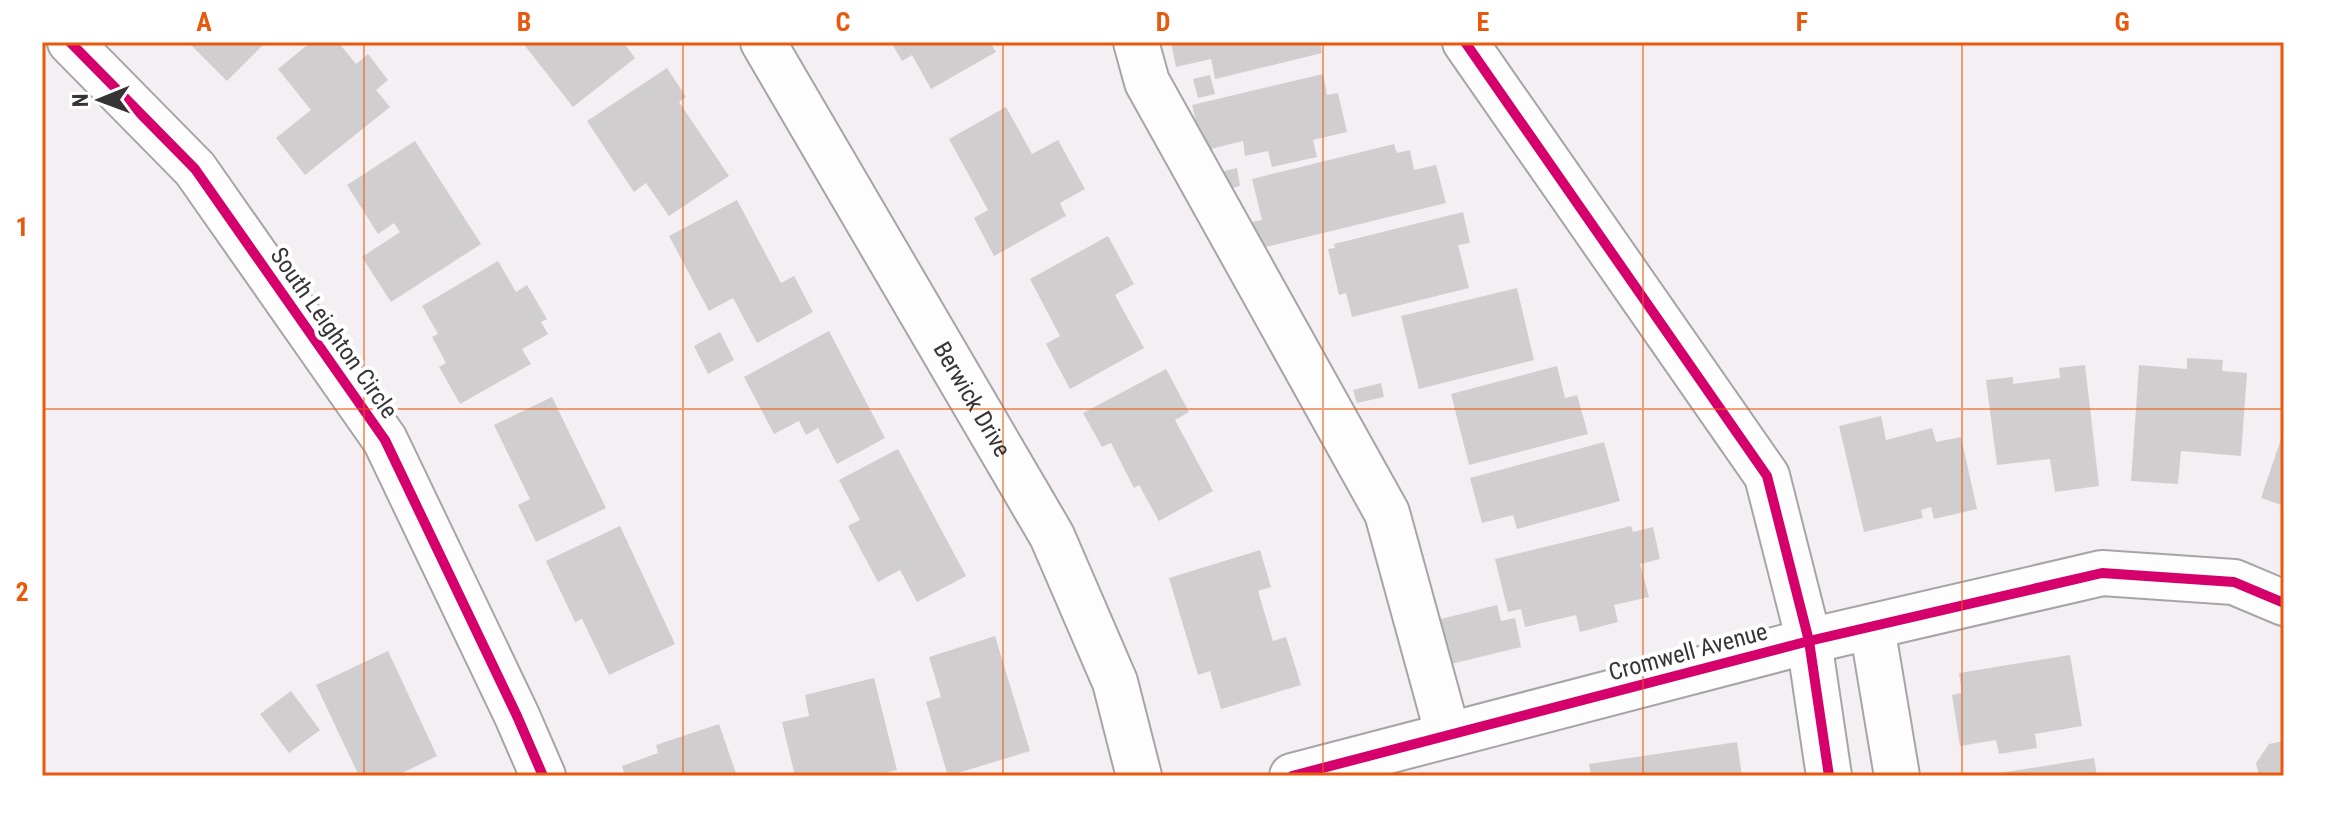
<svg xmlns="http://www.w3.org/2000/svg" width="2326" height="818" font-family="'Roboto Condensed',sans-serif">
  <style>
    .building { fill: #d1ced0 }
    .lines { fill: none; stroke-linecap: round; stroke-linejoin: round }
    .minor-casing { stroke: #a7a4a7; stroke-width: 48 }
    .minor { stroke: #fdfdfd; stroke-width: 44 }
    .cycleway-casing { stroke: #fff; stroke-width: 15 }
    .cycleway { stroke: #d6006c; stroke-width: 10 }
    .grid { fill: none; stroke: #e8590c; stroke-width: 2; stroke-opacity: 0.55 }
    .labels { text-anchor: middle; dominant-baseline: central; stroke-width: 8; stroke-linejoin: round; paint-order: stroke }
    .street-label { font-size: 24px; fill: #373436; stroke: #fff }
    .neatline { fill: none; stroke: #e8590c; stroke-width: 3 }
    .grid-label { font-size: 26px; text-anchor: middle; font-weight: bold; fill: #e8590c }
  </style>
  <rect width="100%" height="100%" fill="#f3eff3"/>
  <g class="building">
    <polygon points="188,42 266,42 227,81"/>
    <polygon points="311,42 338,42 356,64 368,54 388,80 376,90 390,107 305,175 276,138 311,110 278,69"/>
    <polygon points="522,42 623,42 635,58 573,107"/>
    <polygon points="891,42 990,42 996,52 931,89 912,55 902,61"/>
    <polygon points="1171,42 1320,42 1322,53 1215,79 1211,59 1176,67"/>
    <polygon points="667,68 686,97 679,102 729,176 669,216 646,183 634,192 587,121"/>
    <polygon points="1323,74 1327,95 1338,93 1347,132 1313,140 1317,157 1272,167 1268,151 1245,156 1243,141 1203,151 1192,105"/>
    <polygon points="1210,75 1215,94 1198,98 1193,79"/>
    <polygon points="1006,107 1032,154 1058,140 1085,189 1060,203 1066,216 994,256 974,218 988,210 949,139"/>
    <polygon points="415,141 481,244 391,302 362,257 400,232 394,223 378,234 347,185"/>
    <polygon points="1394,144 1397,153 1410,150 1414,170 1436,165 1446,203 1258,249 1251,222 1262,220 1252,179"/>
    <polygon points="1237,168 1240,186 1224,190 1220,172"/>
    <polygon points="737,200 781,283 794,276 813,312 757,343 733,298 709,311 669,236"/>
    <polygon points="1463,212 1470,243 1458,245 1469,288 1352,317 1346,293 1339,295 1328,249 1335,248 1334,244"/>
    <polygon points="1108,236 1134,284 1115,295 1144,348 1070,389 1046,344 1060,336 1030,279"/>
    <polygon points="498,261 516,292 527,285 547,319 541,322 548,334 522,349 531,364 460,404 439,367 446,363 432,337 438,334 422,306"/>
    <polygon points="1517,288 1534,360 1419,389 1401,316"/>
    <polygon points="829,331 885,438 837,464 818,428 806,435 799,421 774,434 744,377"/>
    <polygon points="720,332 734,360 708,374 694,346"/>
    <polygon points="2187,358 2223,360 2222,371 2247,373 2241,456 2181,451 2178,484 2131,481 2139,365 2187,369"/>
    <polygon points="2085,365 2099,486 2055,492 2050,459 1997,465 1986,380 2013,377 2013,384 2060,378 2059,368"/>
    <polygon points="1557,366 1565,398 1577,395 1588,434 1469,465 1451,394"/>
    <polygon points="1166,369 1189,412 1175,420 1213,491 1159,521 1139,485 1134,488 1111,443 1102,447 1083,413"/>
    <polygon points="1381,383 1384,397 1357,403 1353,390"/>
    <polygon points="552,397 606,508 536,542 518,505 530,499 494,425"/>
    <polygon points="1881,416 1886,440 1932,428 1936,442 1961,437 1977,509 1934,519 1931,507 1921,510 1923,518 1864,532 1839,426"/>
    <polygon points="2283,433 2284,433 2284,506 2261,498"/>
    <polygon points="1604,442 1620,501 1517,529 1513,515 1482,523 1470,478"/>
    <polygon points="898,449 966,576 917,602 900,570 878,582 848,526 860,520 839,480"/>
    <polygon points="620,526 675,644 609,675 582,619 575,622 546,561"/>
    <polygon points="1631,526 1633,532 1653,527 1660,559 1640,564 1649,597 1614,605 1618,622 1580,632 1576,615 1525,627 1521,609 1508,612 1495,559"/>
    <polygon points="1260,550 1271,587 1258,591 1273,641 1286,637 1301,685 1221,709 1210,671 1198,675 1169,578"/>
    <polygon points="1497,605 1501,621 1515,618 1521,647 1447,665 1437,620"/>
    <polygon points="995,636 1030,751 948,776 926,702 941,697 929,657"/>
    <polygon points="388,651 437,756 396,776 359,776 316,685"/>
    <polygon points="2070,655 2082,726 2035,734 2037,748 1999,754 1996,740 1960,746 1952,695 1962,693 1959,673"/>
    <polygon points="874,678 897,770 873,776 795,776 782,722 809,716 805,695"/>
    <polygon points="291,691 320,730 289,753 260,714"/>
    <polygon points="719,724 737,776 625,776 622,766 658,753 656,745"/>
    <polygon points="2284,741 2284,776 2259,776 2256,763 2269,744"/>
    <polygon points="1737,742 1742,776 1591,776 1589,764"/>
    <polygon points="2094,758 2097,776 1995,776 1994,774"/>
  </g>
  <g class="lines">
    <defs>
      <g id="minor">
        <polyline points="70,42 195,169 385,440 517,716 543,776"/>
        <path id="s1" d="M 763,42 L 1052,536 L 1115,682 L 1139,776"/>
        <polyline points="1136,42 1147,82 1387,513 1448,735"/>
        <polyline points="1465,42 1767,476 1809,641 1829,776"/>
        <polyline points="1872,627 1897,776"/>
        <polyline points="1292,776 1809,641 2102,573 2234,582 2284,603"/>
      </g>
    </defs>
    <use href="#minor" class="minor-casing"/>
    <use href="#minor" class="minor"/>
    <defs>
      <g id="cycleway">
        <polyline points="70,42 195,169 385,440 517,716 543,776"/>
        <polyline points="1465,42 1767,476 1809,641 1829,776"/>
        <polyline points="1292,776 1809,641 2102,573 2234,582 2284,603"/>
      </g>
    </defs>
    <use href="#cycleway" class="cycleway-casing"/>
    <use href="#cycleway" class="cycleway"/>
  </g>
  <path class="grid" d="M 364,42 L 364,776M 683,42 L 683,776M 1003,42 L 1003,776M 1323,42 L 1323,776M 1643,42 L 1643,776M 1962,42 L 1962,776M 42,409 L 2284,409"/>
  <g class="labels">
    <g class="street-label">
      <text transform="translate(334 333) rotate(55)">South Leighton Circle</text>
      <text stroke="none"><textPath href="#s1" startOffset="414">Berwick Drive</textPath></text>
      <text transform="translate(1688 652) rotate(-15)">Cromwell Avenue</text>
    </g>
  </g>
  <rect width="2326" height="818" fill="none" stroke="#ffffff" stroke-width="88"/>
  <g transform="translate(100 100) rotate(269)" stroke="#ffffff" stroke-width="6" paint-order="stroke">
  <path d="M0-6L14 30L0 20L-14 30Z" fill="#373436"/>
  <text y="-12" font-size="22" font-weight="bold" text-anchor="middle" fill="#373436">N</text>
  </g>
  <rect x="44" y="44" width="2238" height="730" class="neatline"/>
  <g class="grid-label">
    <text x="204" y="31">A</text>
    <text x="524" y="31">B</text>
    <text x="843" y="31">C</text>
    <text x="1163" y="31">D</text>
    <text x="1483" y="31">E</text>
    <text x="1802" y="31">F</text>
    <text x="2122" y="31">G</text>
    <text x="22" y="236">1</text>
    <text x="22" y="601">2</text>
  </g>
</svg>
